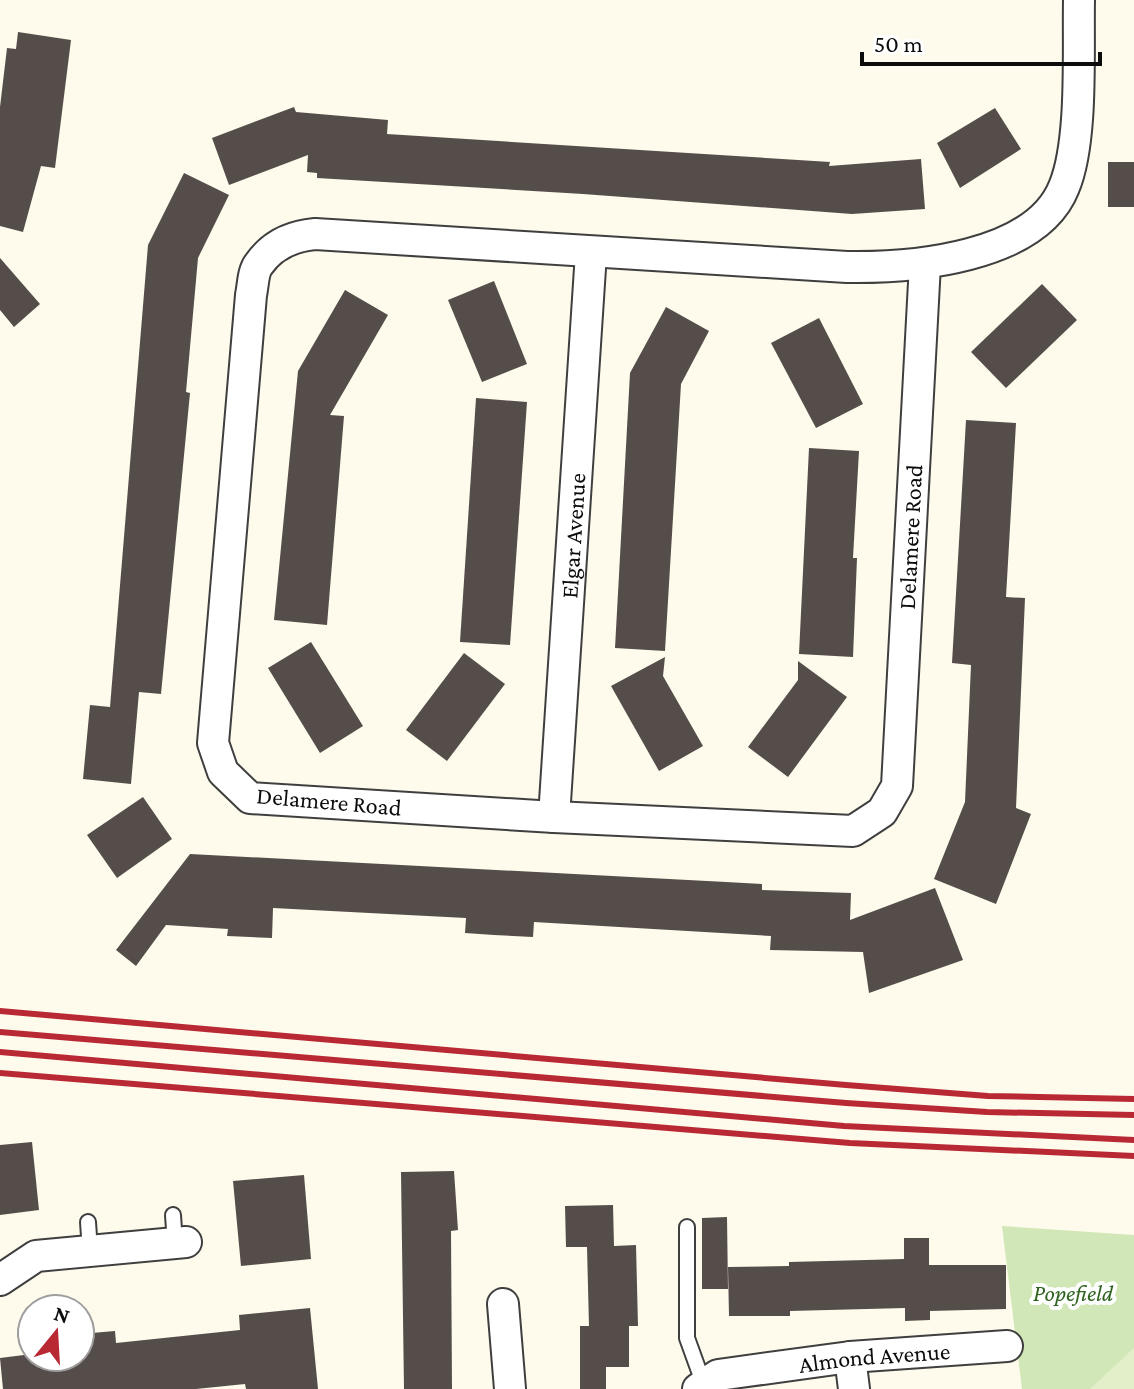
<svg xmlns="http://www.w3.org/2000/svg" width="1134" height="1389" font-family="'Crimson Pro',serif">
  <style>
    .green { fill: #d2e7b7 }
    .pitch { fill: #e3efc9 }
    .building { fill: #554d49 }
    .lines { fill: none; stroke-linecap: round; stroke-linejoin: round }
    .service-casing { stroke: #3f3f3f; stroke-width: 18 }
    .minor-casing { stroke: #3f3f3f; stroke-width: 34 }
    .service { stroke: #fff; stroke-width: 14 }
    .minor { stroke: #fff; stroke-width: 30 }
    .rail { stroke: #b82934; stroke-width: 6 }
    .labels { text-anchor: middle; dominant-baseline: central; stroke-width: 8; stroke-linejoin: round; paint-order: stroke }
    .street-label { font-size: 24px; fill: #0c0c0c; stroke: #fff }
    .park-label { font-size: 24px; font-style: italic; fill: #2f621f; stroke: #fff }
  </style>
  <rect width="100%" height="100%" fill="#fefaec"/>
  <polygon class="green" points="1002,1226 1134,1235 1134,1389 1022,1389"/>
  <polygon class="pitch" points="1134,1348 1134,1389 1090,1389"/>
  <g class="building">
    <polygon points="18,32 71,40 55,168 41,166 23,232 0,226 0,107 7,48 16,49"/>
    <polygon points="294,107 296,112 388,120 387,134 830,162 829,166 921,159 925,209 852,214 583,194 317,178 317,173 307,172 308,155 229,185 212,138"/>
    <polygon points="995,108 1021,149 960,188 937,143"/>
    <rect x="1108" y="162" width="26" height="45"/>
    <polygon points="184,173 229,195 198,258 186,392 190,393 161,694 139,692 131,784 83,779 90,705 110,707 148,245"/>
    <polygon points="0,258 40,304 14,327 0,310"/>
    <polygon points="494,281 527,364 482,382 448,300"/>
    <polygon points="1042,284 1077,320 1006,388 971,352"/>
    <polygon points="345,290 388,315 330,415 344,416 327,625 274,620 298,371"/>
    <polygon points="666,307 709,331 681,384 665,651 615,648 630,373"/>
    <polygon points="819,318 863,404 816,428 771,343"/>
    <polygon points="476,398 527,402 510,645 460,642"/>
    <polygon points="966,420 1016,423 1006,597 1025,598 1016,808 1031,814 996,904 934,879 965,802 971,665 952,663"/>
    <polygon points="809,448 859,451 853,558 857,558 853,657 799,654"/>
    <polygon points="311,642 363,726 320,753 268,668"/>
    <polygon points="464,653 505,684 447,761 406,730"/>
    <polygon points="665,657 663,676 703,746 659,771 611,686"/>
    <polygon points="798,661 847,697 788,777 748,747 798,680"/>
    <polygon points="143,797 172,839 117,878 87,835"/>
    <polygon points="190,854 726,882 762,884 762,890 851,893 850,920 935,888 963,960 869,993 863,952 770,950 771,936 534,922 533,937 494,935 465,933 466,918 273,908 272,938 227,936 228,929 166,925 136,966 116,950"/>
    <polygon points="32,1142 39,1210 0,1215 0,1145"/>
    <polygon points="454,1171 458,1230 451,1231 452,1389 404,1389 401,1172"/>
    <polygon points="304,1175 311,1259 241,1266 233,1181"/>
    <polygon points="613,1205 614,1246 636,1245 638,1326 629,1326 629,1367 606,1367 606,1389 580,1389 580,1326 589,1326 587,1247 566,1247 565,1206"/>
    <polygon points="727,1217 728,1289 702,1289 702,1218"/>
    <polygon points="904,1238 929,1238 929,1265 1006,1265 1006,1309 930,1311 930,1320 905,1321 905,1308 790,1311 790,1316 729,1316 728,1267 789,1266 789,1262 904,1259"/>
    <polygon points="310,1308 318,1389 246,1389 245,1384 196,1389 3,1389 0,1358 32,1354 32,1357 80,1357 80,1334 115,1331 116,1343 240,1330 239,1315"/>
  </g>
  <g class="lines">
    <defs>
      <g id="service">
        <polyline points="173,1215 175,1244"/>
        <polyline points="88,1222 90,1251"/>
        <polyline points="687,1227 687,1338 704,1385"/>
      </g>
      <g id="minor">
        <path d="M 925,264 L 897,786 L 882,812 L 853,831 L 554,817 L 250,798 L 223,772 L 213,743 L 251,295 C 253,286 253,271 259,264 C 273,244 293,236 315,234 L 847,267 C 912,268 1036,258 1064,187 C 1083,142 1078,51 1079,0"/>
        <path id="s1" d="M 554,817 L 591,253"/>
        <polyline points="0,1280 36,1256 186,1242"/>
        <polyline points="503,1304 510,1389"/>
        <polyline points="850,1357 854,1389"/>
        <path id="s2" d="M 698,1389 L 718,1375 L 850,1357 L 1007,1346"/>
      </g>
    </defs>
    <use href="#service" class="service-casing"/>
    <use href="#minor" class="minor-casing"/>
    <use href="#service" class="service"/>
    <use href="#minor" class="minor"/>
    <g class="rail">
      <polyline points="0,1011 846,1085 988,1096 1134,1099"/>
      <polyline points="0,1032 846,1103 987,1112 1134,1115"/>
      <polyline points="0,1052 844,1126 1134,1140"/>
      <polyline points="0,1073 850,1143 1134,1156"/>
    </g>
  </g>
  <g class="labels">
    <g class="street-label">
      <text stroke="none"><textPath href="#s1" startOffset="282">Elgar Avenue</textPath></text>
      <text transform="translate(910 537) rotate(-87)">Delamere Road</text>
      <text transform="translate(329 801) rotate(5)">Delamere Road</text>
      <text stroke="none"><textPath href="#s2" startOffset="182">Almond Avenue</textPath></text>
    </g>
    <g class="park-label">
      <text x="1073" y="1292">Popefield</text>
    </g>
  </g>
  <g transform="translate(56 1333) rotate(18)"><circle r="38" fill="#ffffff" stroke="#9e9e9e" stroke-width="2"/>
  <path d="M0-6L14 30L0 20L-14 30Z" fill="#b82934"/>
  <text y="-12" font-size="22" font-weight="bold" text-anchor="middle" fill="#0c0c0c">N</text>
  </g>
  <path d="M862 52v12h238v-12" fill="none" stroke="#0c0c0c" stroke-width="4"/>
  <text x="874" y="52" font-size="24" fill="#0c0c0c" stroke="#ffffff" stroke-width="6" paint-order="stroke">50 m</text>
</svg>
